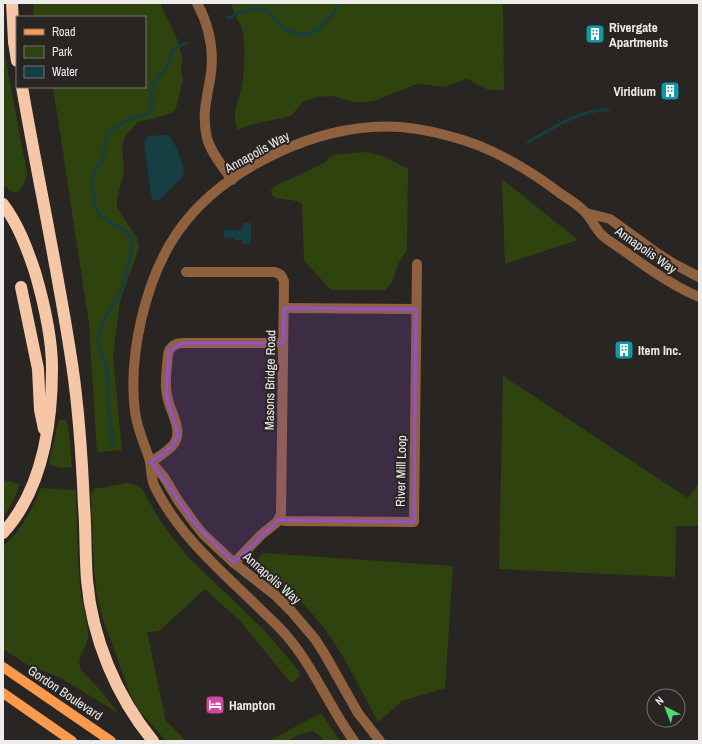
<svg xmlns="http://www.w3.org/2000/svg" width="702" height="744" font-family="'Archivo Narrow',sans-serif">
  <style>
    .green { fill: #2f430f }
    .water { fill: #163f43 }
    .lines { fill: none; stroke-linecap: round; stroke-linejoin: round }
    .stream { stroke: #163f43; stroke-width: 3 }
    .minor { stroke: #90613e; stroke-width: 10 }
    .major { stroke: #fb9a4c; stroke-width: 10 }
    .highway { stroke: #f6c7a6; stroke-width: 12 }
    .marked { fill: #9252c8; fill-opacity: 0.2; stroke: #9252c8; stroke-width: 3; stroke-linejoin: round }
    .labels { text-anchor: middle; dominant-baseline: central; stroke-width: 4; stroke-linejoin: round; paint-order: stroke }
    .poi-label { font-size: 13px; font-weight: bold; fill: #eeeceb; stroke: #282523; text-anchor: start }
    .street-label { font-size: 13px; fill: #eeeceb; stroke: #282523 }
  </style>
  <rect width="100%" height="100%" fill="#282523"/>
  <g class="green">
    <polygon points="34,3 160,3 177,39 182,56 181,71 183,78 176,109 173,112 163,116 138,122 126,135 122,145 124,172 117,199 117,208 137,238 139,248 120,301 113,357 122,450 97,452 89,324 53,87 145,87 145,17 33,17"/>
    <path d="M 231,3 L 503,3 L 504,90 C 498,90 490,91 484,88 C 478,86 472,80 466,79 L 444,87 L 422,84 L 414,85 L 374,101 L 366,102 L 354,102 L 332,96 L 317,97 L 303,102 L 291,116 L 250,125 L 238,130 C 229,112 242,97 243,79 C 244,64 246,43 242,29 C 239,20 233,12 231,3 Z"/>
    <path d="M 3,30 L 5,56 L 27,173 C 25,182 23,190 14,193 L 3,185 Z"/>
    <path d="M 365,152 L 383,156 L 408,169 L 407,251 C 405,254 403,256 401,259 C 395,269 395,283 385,290 L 331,290 L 304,261 L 302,204 L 297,201 L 275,198 L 272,195 L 271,190 L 275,186 L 324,163 L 329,158 L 333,155 Z"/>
    <polygon points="502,179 578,240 505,264"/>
    <polygon points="503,376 688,498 699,483 699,526 676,526 675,577 499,569"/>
    <polygon points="60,420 65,420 68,425 72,467 62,468 49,465 58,422"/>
    <polygon points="3,480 20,484 14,499 3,518"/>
    <polygon points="127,483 137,485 142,489 161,522 186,555 265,631 300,672 299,677 293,682 289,681 241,622 205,589 159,631 147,632 166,721 186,741 166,741 138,709 130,694 102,616 97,595 94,570 91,494 94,489"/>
    <path d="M 41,488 L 76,490 C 77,525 77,559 81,594 C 83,607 87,619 88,633 C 90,647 74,656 81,670 L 101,691 L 119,714 L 63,679 L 28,665 L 3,649 L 3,546 C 22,531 31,510 41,488 Z"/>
    <path d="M 263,553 L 453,566 L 445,688 L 402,701 L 378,722 C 361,690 345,656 323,627 C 304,602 279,581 257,559 Z"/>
    <polygon points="321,713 340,741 323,741 320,736 313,731 297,735 288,741 269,741"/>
  </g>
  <g class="water">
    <path d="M 168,135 C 175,140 184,166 184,175 L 162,198 L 154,201 L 152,199 L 151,194 L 144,142 L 148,136 Z"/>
    <polygon points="243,223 251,223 251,244 243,244 243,240 234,240 234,238 224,238 224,230 242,230"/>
  </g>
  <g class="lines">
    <g class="stream">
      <path d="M 228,18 C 237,14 253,5 264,9 C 272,12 277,23 284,28 C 311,46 326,22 341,3"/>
      <path d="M 528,142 C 552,129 580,109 608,110"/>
      <path d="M 112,446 C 113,435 110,424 109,413 C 108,397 109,381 106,365 C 104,356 97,348 98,339 C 99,324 108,314 116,301 C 123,289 131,258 132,243 C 132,227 97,222 95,206 C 95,204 95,202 95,200 C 93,187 89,184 95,171 C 98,165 103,161 104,155 C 106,150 104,145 105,140 C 106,131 120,125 127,121 C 134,116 146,117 151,110 C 155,104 150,98 151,92 C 152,81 163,73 169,64 C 172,60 169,55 173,51 C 176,47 181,45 186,43"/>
    </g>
    <g class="minor">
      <path d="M 197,3 C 210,27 215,52 210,80 C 206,100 202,118 207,138 C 211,153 223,167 232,180"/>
      <polyline points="586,213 610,219 657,253 674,264 699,277"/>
      <polyline points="186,272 275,272 281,275 284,281 281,514 277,522 261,535 234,563"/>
      <polyline points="284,308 416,309"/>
      <polyline points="151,462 164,477 177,499 195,524 203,534 234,563 275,595 292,612 315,639 324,653 358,713 380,741"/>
      <path d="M 151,462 C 158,457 167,452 173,445 C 185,431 169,411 167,395 C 164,383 167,368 168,355 C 169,347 175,343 183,343 L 283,343"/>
      <polyline points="279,519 285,521 414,522 417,264"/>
      <path d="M 354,741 C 329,707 314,667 286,635 C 277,624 266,615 256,605 C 219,569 178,534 155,487 C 150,478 152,467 149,458 C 144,443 137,428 135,412 C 128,356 145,280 177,233 C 217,174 302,132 372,127 C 398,125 424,129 449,136 C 490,146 527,168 561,194 C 569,199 578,205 585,212 C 592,219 595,229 603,236 C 610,242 619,247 627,253 C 650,270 673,286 699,297"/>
    </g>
    <g class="major">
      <polyline points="3,667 111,741"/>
      <polyline points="3,693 72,741"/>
    </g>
    <g class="highway">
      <polyline points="12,3 14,42 17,61"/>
      <path d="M 22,87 C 38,179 58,271 72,364 C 79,411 82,458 84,506 C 86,530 85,555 87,580 C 92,638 116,696 153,741"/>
      <path d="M 3,204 C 18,224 27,248 35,272 C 44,303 52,336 52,368 C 52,425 42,490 3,533"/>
      <polyline points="21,287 38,369 40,410 44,429"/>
    </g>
  </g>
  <path class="marked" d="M 284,308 L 416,309 L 414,522 L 279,520 L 234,563 L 195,524 L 151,462 L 171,447 L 178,435 L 166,395 L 169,350 L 183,343 L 283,343 Z"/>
  <defs>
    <symbol id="building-square" viewBox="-11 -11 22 22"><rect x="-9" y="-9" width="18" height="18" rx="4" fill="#0f9aa8" stroke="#282523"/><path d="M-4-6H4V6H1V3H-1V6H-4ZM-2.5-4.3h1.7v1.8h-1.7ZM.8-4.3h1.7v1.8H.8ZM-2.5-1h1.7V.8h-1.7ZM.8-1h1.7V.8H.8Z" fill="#fff"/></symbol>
    <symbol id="hotel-square" viewBox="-11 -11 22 22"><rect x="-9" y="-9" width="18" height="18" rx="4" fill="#d1479c" stroke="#282523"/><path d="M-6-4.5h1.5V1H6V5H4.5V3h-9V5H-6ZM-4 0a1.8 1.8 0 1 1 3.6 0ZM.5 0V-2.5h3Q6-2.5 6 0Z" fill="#fff"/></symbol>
  </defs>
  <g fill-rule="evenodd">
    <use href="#building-square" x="584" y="23" width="22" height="22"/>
    <use href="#building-square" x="659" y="80" width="22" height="22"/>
    <use href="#building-square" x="613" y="339" width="22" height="22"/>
    <use href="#hotel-square" x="204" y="694" width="22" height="22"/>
  </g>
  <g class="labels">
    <g class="poi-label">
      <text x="609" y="27">Rivergate<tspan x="609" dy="15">Apartments</tspan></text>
      <text x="656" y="91" text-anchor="end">Viridium</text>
      <text x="638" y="350">Item Inc.</text>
      <text x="229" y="705">Hampton</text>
    </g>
    <g class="street-label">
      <text transform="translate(257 152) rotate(-29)">Annapolis Way</text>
      <text transform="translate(646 250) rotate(35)">Annapolis Way</text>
      <text transform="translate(270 380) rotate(-89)">Masons Bridge Road</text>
      <text transform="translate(401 471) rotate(-89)">River Mill Loop</text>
      <text transform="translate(272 578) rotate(41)">Annapolis Way</text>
      <text transform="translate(65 693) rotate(34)">Gordon Boulevard</text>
    </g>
  </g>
  <rect width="702" height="744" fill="none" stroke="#eeeceb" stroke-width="8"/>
  <rect x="16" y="16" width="130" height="72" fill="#282523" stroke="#777573"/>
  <rect x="24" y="29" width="20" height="6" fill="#fb9a4c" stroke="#777573"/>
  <text x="52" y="36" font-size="12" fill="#eeeceb">Road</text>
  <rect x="24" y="46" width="20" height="12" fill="#2f430f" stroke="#777573"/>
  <text x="52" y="56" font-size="12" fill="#eeeceb">Park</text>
  <rect x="24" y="66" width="20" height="12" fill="#163f43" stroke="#777573"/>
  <text x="52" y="76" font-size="12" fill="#eeeceb">Water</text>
  <g transform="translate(666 708) rotate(318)"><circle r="19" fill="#282523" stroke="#777573"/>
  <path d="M0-3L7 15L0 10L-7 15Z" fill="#53d673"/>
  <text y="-6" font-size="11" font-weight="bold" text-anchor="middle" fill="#eeeceb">N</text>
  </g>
</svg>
